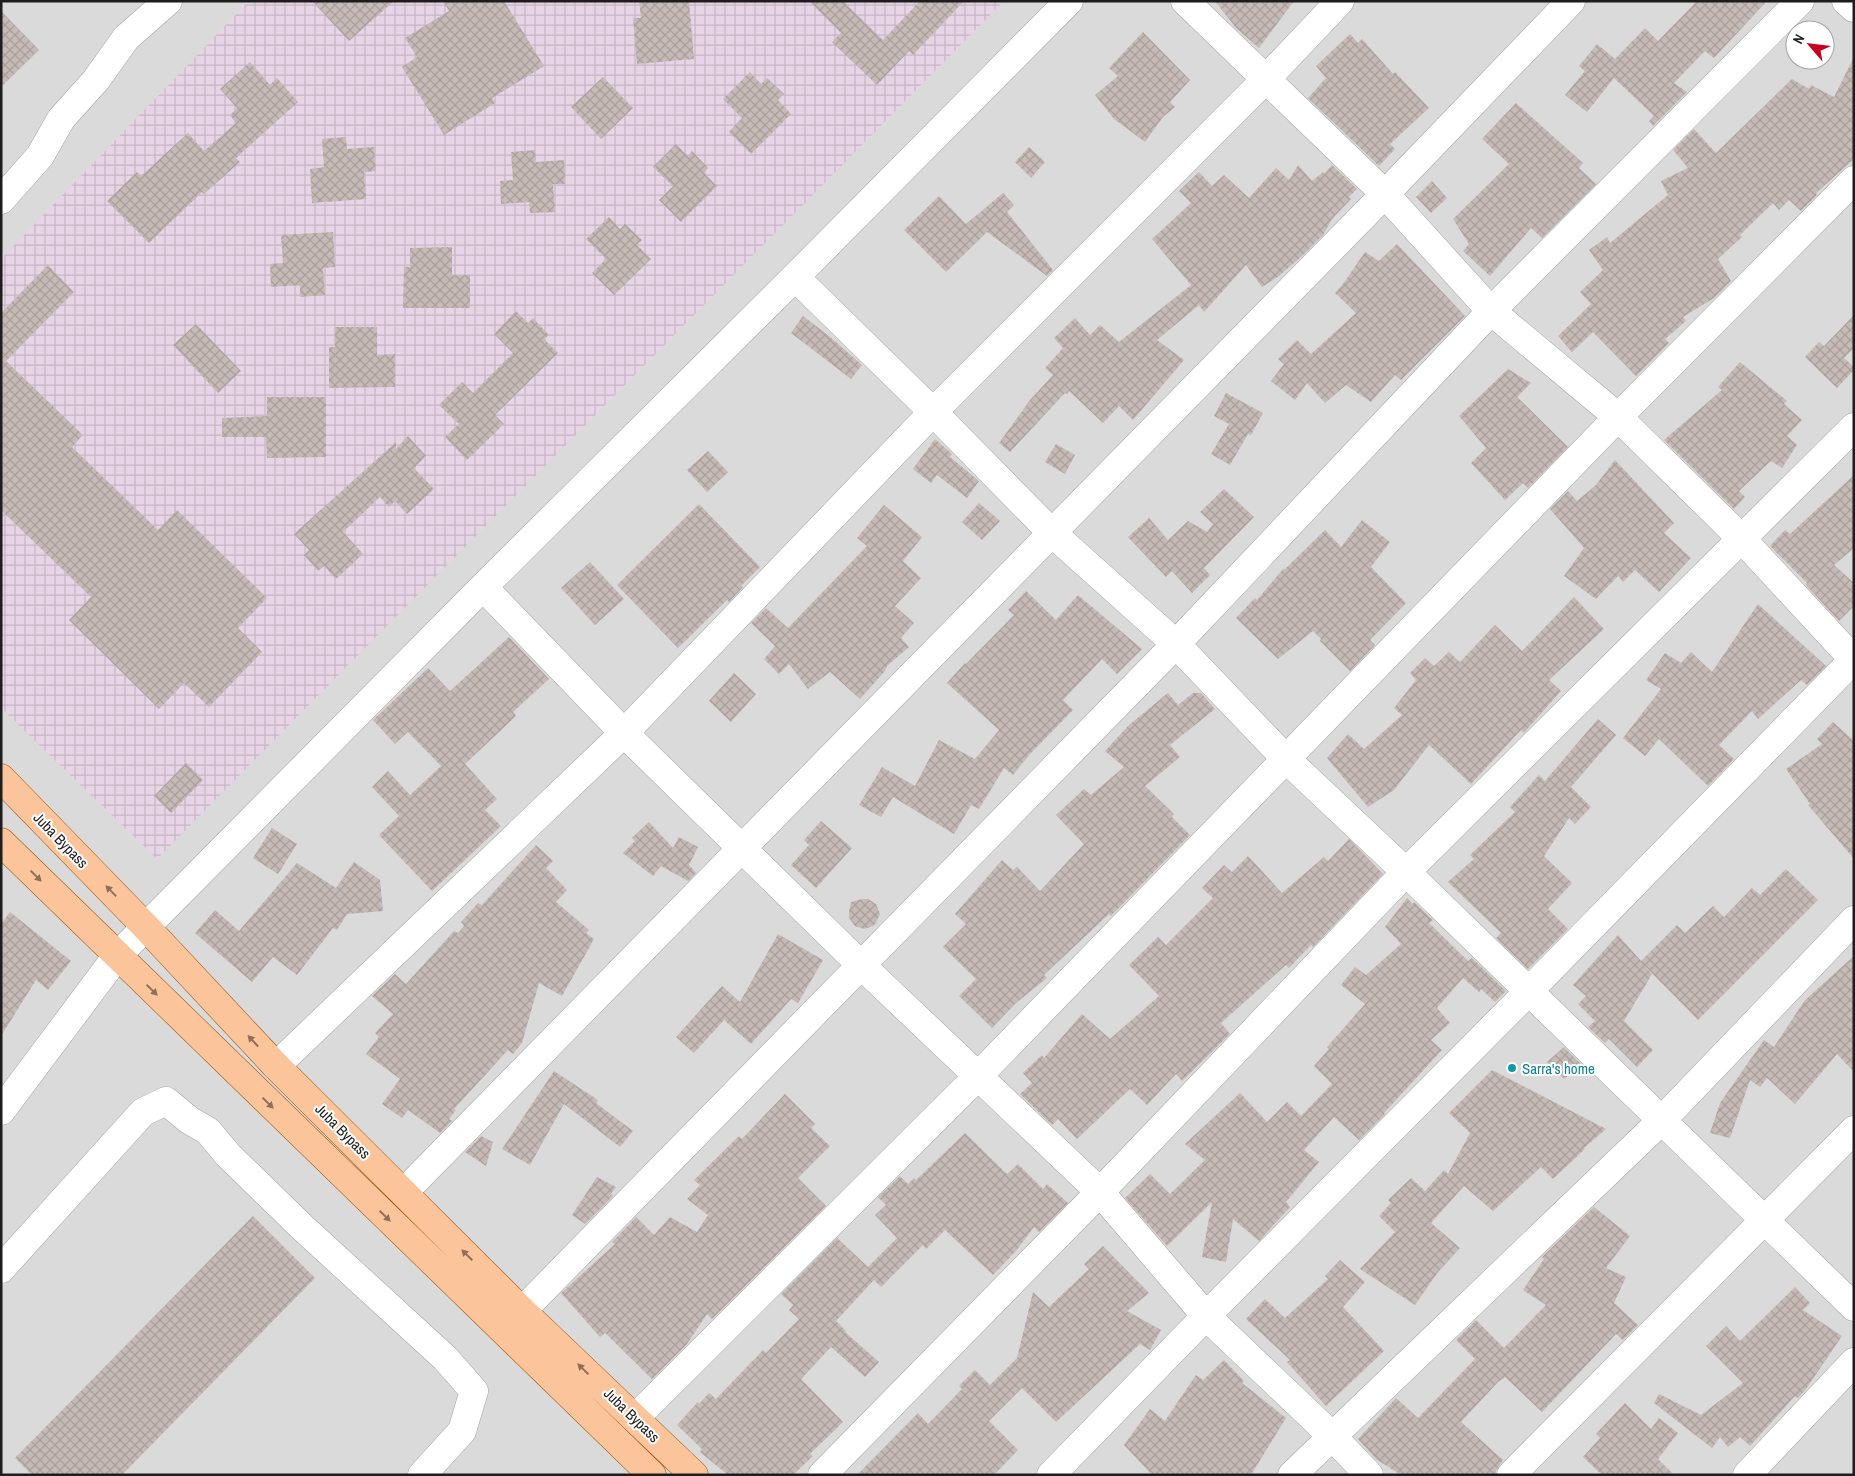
<svg xmlns="http://www.w3.org/2000/svg" width="1855" height="1476" font-family="'Archivo Narrow',sans-serif">
<style>
.residential{fill:#dbdada;fill-rule:evenodd}
.industrial{fill:url(#industrial-grid)}
.building{fill:url(#building-cross-hatch)}
.lines{fill:none;stroke-linecap:round;stroke-linejoin:round}
.minor-casing{stroke:#a4a4a4;stroke-width:29}
.major-casing{stroke:#954f00;stroke-width:29}
.minor{stroke:#fff;stroke-width:28}
.major{stroke:#fbc49a;stroke-width:28}
.oneway{fill:#8c705c}
.culture-dot{fill:#0f9aa8;stroke:#fff;stroke-width:2}
.labels{text-anchor:middle;dominant-baseline:central;stroke-width:4;stroke-linejoin:round;paint-order:stroke}
.street-label{font-size:15px;fill:#1d1d1d;stroke:#fff}
.culture-label{font-size:15px;fill:#0d838f;stroke:#fff;text-anchor:start}
</style>
<defs>
<pattern id="industrial-grid" width="8" height="8" patternUnits="userSpaceOnUse" patternTransform="scale(1.25)"><rect width="8" height="8" fill="#e7d4e6"/><path d="M0 4h8M4 0v8" fill="none" stroke="#c6b6c5"/></pattern>
<pattern id="building-cross-hatch" width="8" height="8" patternUnits="userSpaceOnUse" patternTransform="scale(1.25)"><rect width="8" height="8" fill="#c6bab6"/><path d="M0 0l8 8M0 8l8-8" fill="none" stroke="#aa9f9c"/></pattern>
</defs>
<rect width="100%" height="100%" fill="#eee9e2"/>
<!-- residential -->
<path class="residential" d="M1,1H1854V1475H1ZM1795,30H1825V60H1795Z"/>
<!-- industrial -->
<path class="industrial" d="M249,1H1004L157,859L1,708V259Z"/>
<!-- building -->
<path class="building" d="M312,1H394L349,41Z
M443,1H504L544,66L492,98L495,103L444,135L402,67L417,57L405,38L449,11Z
M639,1H689L694,59L637,64L633,18H641Z
M809,1H843L883,40L920,1H964L913,55L909,51L877,85L832,42L841,33Z
M1215,1H1294L1259,48L1236,28Z
M1697,1H1767L1714,58L1705,51L1674,83L1687,92L1653,126L1649,121L1654,116L1614,78L1587,112L1565,95L1585,71L1579,66L1597,44L1615,59L1645,28L1658,41Z
M1,11L39,50L1,87Z
M1143,32L1190,80L1170,102L1175,107L1163,117L1145,142L1114,119L1095,95L1118,76L1109,68Z
M1350,34L1358,43L1362,39L1393,74L1395,72L1429,108L1390,144L1395,149L1379,166L1308,98L1326,78L1316,66Z
M1854,57V159L1816,193L1817,195L1801,211L1789,200L1779,210L1773,203L1740,235L1742,237L1718,259L1731,281L1714,298L1683,317L1686,321L1665,339L1669,343L1636,376L1593,332L1572,352L1558,336L1591,304L1580,292L1603,270L1589,250L1607,237L1610,243L1668,195L1661,181L1688,168L1673,150L1694,129L1716,153L1792,79L1809,89L1811,85L1834,97Z
M250,62L270,85L277,78L298,102L236,158L240,162L204,194L202,192L149,243L107,201L137,172L141,176L188,133L204,151L236,123L230,115L237,108L220,89Z
M750,72L761,84L767,78L784,94L778,100L791,114L751,154L729,132L742,118L723,99Z
M603,77L633,108L601,139L571,107Z
M1516,103L1583,163L1579,168L1596,184L1542,238L1531,228L1490,276L1463,251L1469,244L1453,219L1509,164L1482,139Z
M346,137L347,149L374,147L376,171L364,172L366,199L312,203L310,169L324,167L322,139Z
M676,144L688,156L692,151L708,168L704,173L717,186L681,222L659,200L673,186L653,167Z
M1029,147L1045,162L1031,178L1015,162Z
M535,150L536,162L564,160L565,184H553L555,212L530,213L529,202L501,204L500,181L513,180L511,152Z
M1298,165L1312,181L1323,172L1324,174L1332,165L1357,189L1349,197L1351,199L1332,219L1323,235L1302,256L1279,276L1262,287L1246,265L1204,312L1199,305L1157,340L1184,360L1133,420L1119,406L1103,423L1069,391L1067,394L1065,393L1010,452L999,443L1030,400L1053,375L1045,368L1063,348L1054,338L1075,318L1090,335L1100,325L1119,342L1191,285L1152,239L1191,203L1179,191L1199,172L1212,186L1224,175L1249,198L1276,168L1289,180Z
M1432,181L1447,198L1431,213L1416,197Z
M1003,193L1014,205L1007,212L1053,270L1047,276L987,232L946,272L904,230L939,196L966,224Z
M609,217L620,229L625,224L642,240L637,245L651,259L614,295L592,273L606,259L586,239Z
M333,232L335,267L323,268L325,295L300,297V285L271,287L270,264L283,263L281,235Z
M1397,244L1465,316L1401,380L1395,375L1371,402L1346,385L1325,403L1307,383L1295,400L1271,381L1284,364L1278,359L1297,340L1311,354L1356,313L1335,293L1343,284L1365,252L1379,261Z
M452,247V275H470V308H403L404,267H410V248Z
M48,265L74,292L6,361L83,435L72,447L158,530L177,510L267,598L238,628L262,652L209,707L184,683L159,709L69,620L91,597L1,510V313Z
M516,311L528,323L533,318L549,335L544,339L558,353L495,415L504,424L467,460L445,437L459,424L439,405L462,382L473,393L513,353L494,334Z
M1854,315V348L1844,358L1854,367V370L1837,388L1805,357L1819,342L1824,346Z
M803,316L829,336L862,365L851,379L791,333Z
M196,324L241,371L218,393L173,345Z
M335,327H377V355L395,354V387L329,388V347H335Z
M1740,362L1787,401L1784,404L1802,420L1787,436L1797,445L1782,468L1771,461L1739,491L1745,497L1734,509L1664,440L1722,390L1718,387Z
M1508,369L1531,383L1517,397L1568,447L1528,488L1523,483L1505,500L1471,463L1486,448L1459,416Z
M1226,393L1263,413L1251,435L1248,434L1230,465L1211,454L1229,424L1214,416Z
M267,397H326V457L267,458L266,437H222V418L267,416Z
M408,436L426,456L414,468L434,489L407,514L395,501L389,507L380,497L343,532L363,554L336,579L324,566L318,571L304,555L309,550L294,534L396,442V449Z
M935,439L952,454L950,457L979,481L967,498L937,475L931,483L913,469Z
M1056,444L1075,455L1065,474L1045,462Z
M708,451L728,472L707,492L687,470Z
M1615,460L1674,523L1664,533L1691,558L1659,592L1635,570L1623,582L1618,576L1596,599L1564,576L1584,548L1550,509L1568,491L1577,501L1596,485Z
M1854,475V548L1834,565L1854,583V606L1839,621L1806,585L1807,583L1770,546L1785,530L1790,534Z
M1224,489L1254,517L1204,568L1210,575L1192,593L1172,571L1166,577L1128,537L1149,518L1168,540L1188,521L1207,532L1213,524L1200,512Z
M979,503L1000,521L982,540L962,522Z
M699,504L760,567L741,586L743,587L729,602L727,600L678,648L617,585Z
M884,505L922,537L903,561L921,578L895,606L914,623L901,638L909,647L887,666L885,671L860,699L830,672L808,689L789,664L779,674L764,659L775,646L751,623L766,608L788,628L867,546L857,538Z
M1362,520L1390,542L1371,567L1406,603L1370,640L1375,645L1350,671L1320,641L1321,639L1313,631L1278,659L1236,618L1255,598L1257,600L1283,569H1285L1325,530L1341,547Z
M590,562L624,599L595,625L561,588Z
M1026,591L1056,620L1078,595L1142,649L1117,674L1102,659L1063,700L1073,710L1030,754L1013,775L1004,768L979,809L971,805L954,834L893,797L881,817L859,805L882,767L915,786L939,740L975,759L999,730L947,683L965,663L966,664L1014,615L1008,610Z
M1574,597L1604,629L1549,680L1561,691L1530,726L1524,733L1521,730L1471,784L1429,745L1394,790L1368,807L1327,758L1348,734L1364,749L1402,715L1394,708L1416,680L1410,673L1425,658L1434,666L1449,652L1460,662L1495,625L1522,651Z
M1758,604L1826,666L1807,685L1801,680L1758,719L1752,711L1719,745L1734,759L1708,786L1659,739L1645,756L1623,738L1661,689L1646,680L1665,653L1681,663L1691,652L1712,672Z
M509,637L549,679L513,712L516,716L465,764L497,799L485,810L501,826L432,891L379,835L399,816L372,787L388,771L410,795L441,766L408,732L395,744L373,720L428,668L450,691Z
M734,673L756,694L731,722L709,701Z
M1168,693L1178,705L1193,693H1201L1215,709L1170,745L1180,757L1145,786L1174,814L1172,817L1190,835L1111,916L1109,914L1044,975L1047,978L1016,1003L992,1028L959,996L976,979L943,947L966,924L955,914L1002,860L1013,870L1017,867L1040,891L1084,844L1056,815L1084,789L1091,795L1124,767L1105,751L1129,725Z
M1598,719L1616,735L1571,787L1591,807L1575,824L1569,818L1544,856L1572,883L1548,909L1568,929L1528,969L1496,938L1501,933L1448,882L1474,859L1470,855L1515,812L1510,807L1539,775L1545,781Z
M1833,722L1854,741V859L1808,805L1810,804L1786,769L1822,744L1817,739Z
M186,763L203,780L171,813L154,796Z
M821,821L852,848L816,888L791,865L809,845L804,840Z
M649,822L673,848L679,837L698,847L689,865L696,873L688,881L661,866L653,876L623,853L635,841L632,838Z
M272,828L297,844L278,874L253,858Z
M1349,839L1383,874L1313,947L1311,945L1289,968L1286,965L1221,1023L1230,1034L1182,1081L1176,1074L1147,1105L1130,1089L1077,1139L1058,1119L1052,1125L1020,1094L1032,1083L1023,1073L1042,1055L1044,1058L1082,1014L1110,1039L1159,996L1129,965L1158,937L1166,945L1213,898L1202,888L1224,865L1232,872L1248,856L1282,893L1324,857L1328,861Z
M536,845L553,861L546,868L567,890L556,902L589,930L586,933L594,939L562,996L539,983L522,1043L513,1054L508,1050L454,1109L456,1110L449,1119L452,1121L440,1133L408,1110L402,1118L382,1104L400,1079L366,1054L379,1037L375,1033L393,1014L372,996L395,974L406,984L454,931L458,933L464,926L461,922L478,903L482,905Z
M354,862L380,880L383,911L347,914L337,930L333,928L297,975L273,957L252,982L195,933L215,910L239,931L297,863L336,888Z
M1786,869L1818,900L1698,1020L1643,964L1652,974L1624,1021L1653,1050L1637,1067L1609,1039L1605,1043L1588,1027L1595,1021L1578,1004L1586,996L1573,985L1618,935L1641,961L1677,925L1685,933L1713,906L1724,917L1752,888L1760,895Z
M1407,898L1413,904L1414,902L1433,920L1429,923L1468,961L1472,958L1506,991L1495,1002L1481,989L1479,992L1463,978L1437,1008L1450,1023L1431,1040L1442,1050L1384,1113L1385,1114L1359,1140L1334,1117L1304,1150L1319,1162L1286,1202L1290,1207L1259,1241L1233,1219L1226,1262L1202,1257L1212,1202L1167,1246L1125,1198L1150,1174L1170,1194L1205,1160L1185,1144L1240,1093L1267,1122L1287,1102L1301,1116L1332,1084L1314,1066L1329,1049L1327,1047L1365,1004L1341,985L1355,967L1366,975L1401,944L1385,927Z
M862,899H868L876,904L880,914L876,923L873,926L864,929L855,926L849,918V912L851,902Z
M10,912L71,961L48,990L36,980L1,1036V924Z
M778,934L823,960L798,1003L791,999L751,1044L724,1020L694,1053L676,1037L722,986L740,1002Z
M1854,956V1072L1837,1054L1795,1104L1767,1078L1760,1087L1750,1080L1730,1138L1710,1133L1720,1103L1764,1040L1774,1047L1805,1000Z
M1564,1047L1581,1064L1564,1079L1547,1062Z
M1492,1070L1606,1129L1584,1148L1585,1149L1553,1179L1541,1167L1493,1211L1464,1186L1431,1223L1460,1248L1438,1272L1415,1305L1360,1269L1395,1232L1379,1216L1391,1203L1388,1200L1411,1178L1425,1191L1444,1170L1448,1174L1470,1133L1449,1113Z
M554,1071L598,1100L596,1103L633,1131L620,1147L564,1104L530,1165L502,1149Z
M785,1094L815,1124L811,1128L830,1146L798,1178L826,1206L712,1319L707,1314L687,1344L652,1379L605,1333L600,1337L561,1293L615,1244L612,1242L636,1217L654,1235L670,1217L697,1232L708,1215L687,1199L700,1185L694,1180L739,1136L742,1139Z
M965,1133L1007,1174L1018,1164L1043,1189L1047,1184L1068,1203L1039,1232L1034,1227L1016,1251L993,1275L945,1230L926,1249L923,1245L881,1287L874,1280L836,1321L846,1331L845,1332L879,1362L865,1377L831,1347L801,1379L843,1422L810,1454L813,1456L793,1475H728L700,1452L702,1449L677,1425L698,1402L699,1404L709,1393L716,1399L763,1350L766,1353L799,1319L789,1310L793,1305L781,1294L837,1238L868,1267L897,1238L875,1215L886,1205L878,1197L900,1176L908,1184L914,1178L916,1180Z
M481,1136L493,1142L486,1166L465,1152Z
M597,1177L616,1187L611,1194L613,1196L585,1224L572,1215Z
M1594,1207L1630,1236L1606,1268L1626,1277L1614,1303L1638,1325L1623,1340L1616,1334L1542,1412L1505,1377L1498,1382L1461,1422L1503,1460L1496,1471V1475H1401L1376,1459L1358,1439L1396,1398L1418,1418L1475,1359L1456,1340L1476,1320L1504,1348L1546,1305L1523,1290L1544,1259L1542,1257Z
M253,1216L315,1278L122,1475H32L15,1458Z
M1103,1246L1149,1293L1127,1311L1161,1330L1150,1350L1140,1344L1056,1422L1022,1388L989,1421L1018,1450L994,1475H857L918,1413L928,1424L962,1389L959,1386L975,1370L990,1385L1017,1358L1033,1292L1049,1307L1089,1269L1084,1264Z
M1340,1260L1365,1282L1343,1307L1384,1351L1326,1406L1287,1362L1290,1360L1246,1319L1265,1299L1285,1318L1328,1279L1325,1276Z
M1795,1287L1810,1303L1803,1310L1842,1336L1806,1389L1798,1398L1795,1396L1750,1446L1740,1437L1728,1447L1720,1437L1712,1448L1654,1403L1659,1394L1701,1415L1743,1383L1706,1346L1726,1326L1740,1341Z
M1224,1360L1244,1381L1242,1383L1286,1418L1251,1475H1152L1124,1445L1150,1409L1165,1421L1196,1375L1203,1380Z
M1625,1403L1651,1429L1659,1418L1678,1433L1658,1459L1674,1475H1602L1583,1457L1600,1438L1596,1434Z"/>
<g class="lines">
<defs>
<path id="minor" d="M1185,1L1385,194L1491,311L1618,417L1742,539L1854,660
M1846,1L1854,8
M1,200L40,156L61,119L96,80L126,38L168,1
M795,277L933,412L1051,532L1176,644L1285,758L1406,872L1854,1307
M483,587L624,733L861,965L1100,1192L1206,1316L1331,1435L1369,1475
M276,1066L624,733L933,412L1266,79L1340,1
M1,1111L117,956L483,587L795,277L1069,1
M404,1192L1385,194L1571,1
M1,1269L143,1112L166,1101L189,1120L208,1131L228,1155L302,1227L445,1358L474,1391L462,1431L422,1475
M522,1311L1176,644L1491,311L1800,1
M635,1418L978,1076L1618,417L1854,180
M822,1475L1100,1192L1406,872L1854,427
M1051,1475L1206,1316L1529,991L1854,659
M1292,1475L1662,1120L1854,920
M1511,1475L1854,1130
M1747,1475L1854,1362"/>
<path id="major" d="M1,778L145,926L276,1066L522,1311L694,1475
M1,842L652,1475"/>
</defs>
<!-- minor casing -->
<use href="#minor" class="minor-casing"/>
<!-- major casing -->
<use href="#major" class="major-casing"/>
<!-- minor -->
<use href="#minor" class="minor"/>
<!-- major -->
<use href="#major" class="major"/>
</g>
<!-- one-way arrows -->
<defs><path id="oneway-solid" d="M-6-.8H1V-3.2L6.5 0L1 3.2V.8H-6Z" transform="scale(1.25)"/></defs>
<g class="oneway">
<use href="#oneway-solid" transform="translate(36 876) rotate(45)"/>
<use href="#oneway-solid" transform="translate(111 891) rotate(-134)"/>
<use href="#oneway-solid" transform="translate(152 990) rotate(44)"/>
<use href="#oneway-solid" transform="translate(253 1041) rotate(-133)"/>
<use href="#oneway-solid" transform="translate(268 1103) rotate(44)"/>
<use href="#oneway-solid" transform="translate(385 1216) rotate(44)"/>
<use href="#oneway-solid" transform="translate(467 1255) rotate(-135)"/>
<use href="#oneway-solid" transform="translate(583 1369) rotate(-136)"/>
</g>
<!-- markers -->
<circle class="culture-dot" cx="1512" cy="1068" r="5"/>
<g class="labels">
<!-- street labels -->
<g class="street-label">
<text transform="translate(61 840) rotate(46)">Juba Bypass</text>
<text transform="translate(343 1131) rotate(45)">Juba Bypass</text>
<text transform="translate(632 1415) rotate(44)">Juba Bypass</text>
</g>
<!-- culture labels -->
<g class="culture-label">
<text x="1522" y="1068">Sarra's home</text>
</g>
</g>
<!-- border -->
<rect width="1855" height="1476" fill="none" stroke="#1d1d1d" stroke-width="5"/>
<!-- north arrow -->
<g transform="translate(1810 45) rotate(298)"><circle r="24" fill="#ffffff" stroke="#a5a5a5"/>
<path d="M0-4L9 19L0 12L-9 19Z" fill="#c9001d"/>
<text y="-8" font-size="14" font-weight="bold" text-anchor="middle" fill="#1d1d1d">N</text>
</g>
</svg>
